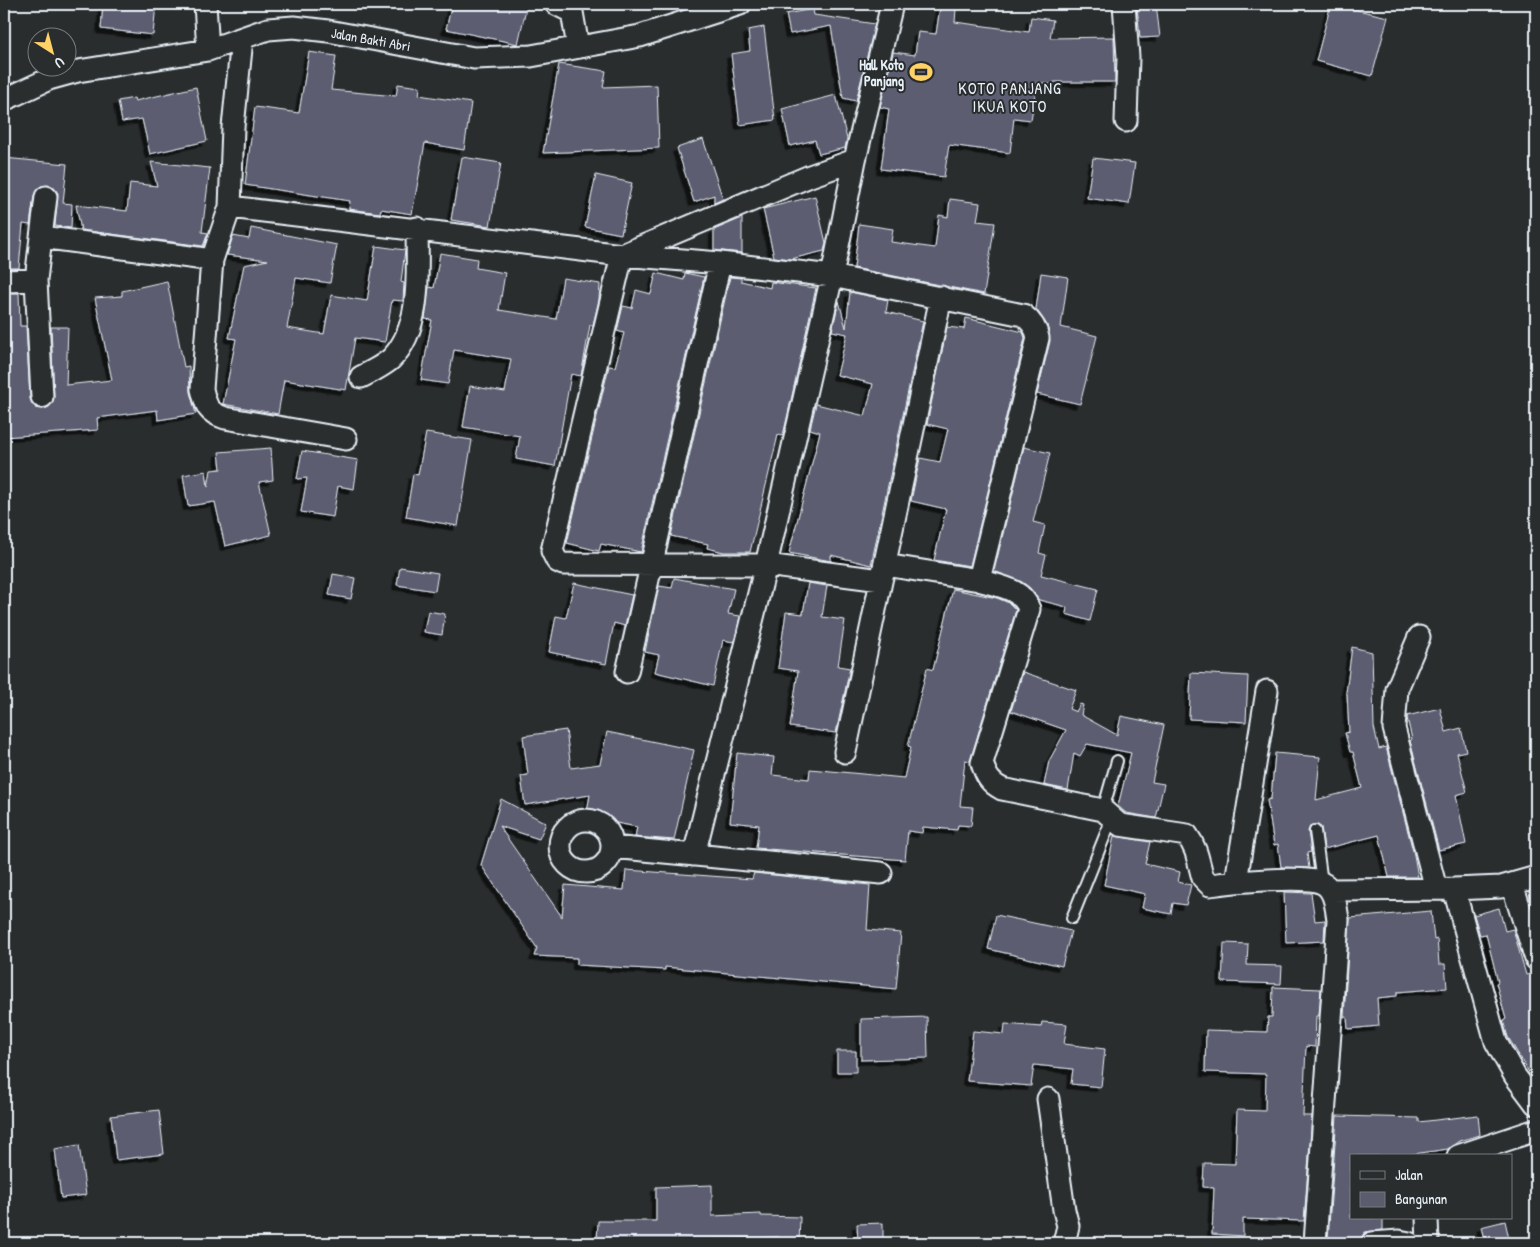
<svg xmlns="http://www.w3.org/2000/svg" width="1540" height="1247" font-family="'Patrick Hand',sans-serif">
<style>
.building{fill:#5b5d6f;stroke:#e8f1f8;filter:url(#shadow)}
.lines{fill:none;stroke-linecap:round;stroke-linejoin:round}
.service-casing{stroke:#e8f1f8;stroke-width:14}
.minor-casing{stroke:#e8f1f8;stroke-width:25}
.service{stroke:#2a2d2e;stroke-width:10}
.minor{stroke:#2a2d2e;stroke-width:21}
.labels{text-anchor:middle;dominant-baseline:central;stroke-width:4;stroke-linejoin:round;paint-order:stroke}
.street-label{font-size:14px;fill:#e8f1f8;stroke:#2a2d2e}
.poi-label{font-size:14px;font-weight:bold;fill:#e8f1f8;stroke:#2a2d2e;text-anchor:end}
.quarter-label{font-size:16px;letter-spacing:1px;fill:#e8f1f8;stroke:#2a2d2e}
</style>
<defs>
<filter id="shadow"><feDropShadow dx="-4.5" dy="4.5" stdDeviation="0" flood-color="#0009"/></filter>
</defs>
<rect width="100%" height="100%" fill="#2a2d2e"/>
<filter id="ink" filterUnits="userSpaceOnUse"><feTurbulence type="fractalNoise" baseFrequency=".02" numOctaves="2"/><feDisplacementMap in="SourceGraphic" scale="10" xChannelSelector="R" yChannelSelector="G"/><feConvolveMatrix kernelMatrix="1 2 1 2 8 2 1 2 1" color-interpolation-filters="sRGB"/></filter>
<g filter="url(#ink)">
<!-- building -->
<path class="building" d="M103,4H156L153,35L101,29Z
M452,4H527L518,44L446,29Z
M1156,4L1160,37L1140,38L1137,6Z
M1331,4L1388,17L1372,76L1316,61Z
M940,7L956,9L955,22L1029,32L1031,17L1053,20L1050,38L1114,37L1115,82H1054V85L1037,82L1031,120L1014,118L1010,153L949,145L944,177L881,169L889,109L880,107L893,52L915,55L918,32L936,34Z
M813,9L814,15L875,24L856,101L843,98L831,26L790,34L786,14Z
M764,27L775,120L740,125L731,54L750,51L748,30Z
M309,52L336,56L331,90L396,96L398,84L420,87L419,95L471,103L464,150L425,143L412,214L381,209L380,213L349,209L350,201L245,185L255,107L299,113Z
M559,64L606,71L603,87L657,85L659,148L543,153Z
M196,87L207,141L150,154L142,119L122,122L118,101L134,98L135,101Z
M836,95L847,139L845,148L819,154L815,140L790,146L782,109Z
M703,139L723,199L714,203V195L694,202L677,148Z
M462,157L501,163L490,226L451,220Z
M4,158L67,164L63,203L72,204L71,228L55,226L58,193L53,187L41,186L34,195L30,225L23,224L19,268H4Z
M1093,158L1135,163L1129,204L1087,198Z
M151,162L210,168L202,232L208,233L203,246L81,230L76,205L127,211L130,183L157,186Z
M596,175L632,183L621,234L585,227Z
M815,196L826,243L824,251L791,259L774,257L763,209Z
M950,199L980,203L977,221L995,223L984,294L854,268L859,224L893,229L891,242L935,248L939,215L948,217Z
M742,218V253L714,250V230Z
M251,228L337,245L330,283L296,278L287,328L324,334L331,295L367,301L376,246L405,250L401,282L404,283L403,301L392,300L385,342L355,338L346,390L284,380L278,414L223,404L236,339L229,338L244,265L268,260L227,255L233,236L249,239Z
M440,253L477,259L476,268L505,273L499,310L556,319L563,278L600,284L599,300L593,325H590L581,376L571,374L555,466L516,459L520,436L463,427L470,386L505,392L511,359L454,350L448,384L421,380L432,320L425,319L429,287L434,288Z
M656,273L684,280L685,273L704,277L641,552L601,544L599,551L567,543L609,366L615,367L624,333L617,331L623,306L632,308L636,290L651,294Z
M1041,273L1068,277L1061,327L1097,336L1080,404L1037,394L1050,341L1047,325L1036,309Z
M730,277L741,278V281L770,288L771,282L816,288L783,436L778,435L750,552H724L707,548L708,544L671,536Z
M167,281L184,367L189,366L190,392L196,414L158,420L157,410L97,418L98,430L4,437V293H19L20,326H26L30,398L36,408L43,409L49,407L54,397L51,327H68L66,385L112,380L95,298L122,296V291Z
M850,292L888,300L886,312L923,321L871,565L831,555V561L789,553L820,432L810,429L816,404L865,416L873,384L837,375L847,334L832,331L839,301L846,328Z
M966,318L1023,332L1025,338L970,566L934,560L946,509L911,501L920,458L940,462L948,429L927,424L947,327L964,329Z
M426,433L472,440L458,526L406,517L413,474L418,475Z
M1024,447L1050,453L1033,522L1045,525L1039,553L1046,555L1041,575L1098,589L1090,621L1066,614L1067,607L1039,600L1030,588L1022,582L994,571Z
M271,448L273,480L259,482L271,535L225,546L215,502L188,506L183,475L206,471L208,487L211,470L221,469L219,452Z
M302,451L358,460L354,489L338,486L333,517L301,512L307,478L297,479Z
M400,567L438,573L435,591L397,585Z
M333,574L355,578L351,599L329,595Z
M674,578L734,589L728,614L740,616L734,642L723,640L713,686L655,672L659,655L645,652L659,586L672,588Z
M574,583L632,595L625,626L614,623L606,664L549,652L556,616L566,618Z
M808,583L827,586L822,617L845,620L838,666L850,668L836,733L790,727L798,671L778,668L786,612L803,614Z
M953,589L997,598L1009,603L1016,610L970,761L965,760L960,806L973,807L971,826L958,825L957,830L923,827L922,833L908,831L905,860L756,848L759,825L730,822L737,753L774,757L772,775L809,779L810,769L904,778L911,747L908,746L927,668L933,670Z
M428,611L445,614L442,635L424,632Z
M1352,647L1372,652L1374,727L1379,749L1386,747L1414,855L1418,877H1389L1379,835L1324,849L1321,827L1317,825H1311L1308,831L1311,852L1307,853L1309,868L1281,867L1278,844L1274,845L1267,800L1271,799L1275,753L1320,757L1316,800L1362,788L1353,752H1350L1345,733L1349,732L1347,693H1346Z
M1023,672L1076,690L1069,709L1076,712L1080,704L1083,705L1081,715L1117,735L1121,716L1164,725L1152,782L1164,784L1156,818L1126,813L1118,806L1131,753L1087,744L1080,756L1074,753L1068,790L1044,785L1049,761L1066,730L1011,711Z
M1191,673L1248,676L1246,722L1189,719Z
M1440,708L1446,732L1461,728L1466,751L1457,753L1467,792L1456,795L1466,844L1439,850L1410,741L1412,739L1407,718V716Z
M566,730L571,768L600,764L607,732L694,750L674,840L635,837L637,827L586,817L590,795L525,805L521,776L528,775L523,736Z
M501,799L546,823L539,839L499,826L562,917L565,885L624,890L626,870L752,879L754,873L870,885L867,930L901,933L896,989L665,967V970L577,965V958L534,956L537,948L481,865Z
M1114,836L1150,842L1145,864L1180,872L1178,882L1191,885L1186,905L1173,903L1171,914L1142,908L1145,894L1104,885Z
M1284,892L1311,893L1315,921L1325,920L1324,941L1286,943Z
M1499,908L1505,931L1513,929L1526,975L1531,974L1536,993V1084L1508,1037L1503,1021L1506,1019L1496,983L1498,982L1486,934L1480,935L1474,915Z
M1431,911L1434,940L1437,939L1439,964H1445L1447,988L1397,992V996L1377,998L1379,1026L1348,1029L1347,1017H1344L1350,918Z
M996,915L1071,931L1062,966L988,949Z
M1224,943L1248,944L1247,965L1282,966L1281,984L1222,982Z
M1273,987L1321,989L1319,1016H1316L1315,1047L1306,1046L1303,1116H1312L1304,1221L1243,1219V1236L1212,1234L1214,1188L1203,1187L1204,1163L1235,1164L1237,1110L1265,1111L1266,1074L1205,1072L1206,1030L1267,1032L1268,1017H1272Z
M927,1017L928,1058L861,1060V1019Z
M1042,1022L1067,1024L1064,1044L1105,1049L1101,1087L1071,1084L1073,1069L1034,1065L1031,1086L967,1081L973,1031L1004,1034L1005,1024L1041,1027Z
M837,1051H856V1072H837Z
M159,1110L164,1154L116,1160L111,1116Z
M1478,1115L1480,1135L1459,1141L1448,1149L1400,1156H1351V1218H1383V1230L1365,1232L1360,1240L1328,1239L1337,1116L1419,1118V1122Z
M79,1145L86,1195L61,1198L55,1149Z
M712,1185V1216L761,1214V1216L800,1217L799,1243H779V1237L597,1243L598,1221H656V1187Z
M1505,1221L1510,1243H1485L1481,1227Z
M883,1223V1243H858L857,1224Z"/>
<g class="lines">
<defs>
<path id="service" d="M1103,810L1117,761
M1315,831L1322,883
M1072,918L1112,818"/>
<path id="minor" d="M205,4L208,50
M556,4L572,12L578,47
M1124,4L1128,57L1126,121
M242,39L233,127L230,207L212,260L202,389C206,406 207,412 225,418L346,439
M4,100L49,79L78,71L208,50L268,29L294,27L328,31L474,58L531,56L640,36L740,4
M855,160L810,176L622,255L552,551L557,561L563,564L766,565L881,580
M46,197L41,237L212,260
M230,207L622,255L720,263L832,276L1023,315C1031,321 1036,327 1038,338L979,580C998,586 1022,588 1029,609L982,763C986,776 990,783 1002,789L1103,810L1120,825L1187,835C1198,850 1198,862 1203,878L1210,885C1231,882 1306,875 1322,883C1335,889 1336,907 1338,920L1315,1243
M41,237L36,280L42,397
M4,281L36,280
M361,377C371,372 383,366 391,359C423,327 417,270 417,228
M885,565L979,580
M1419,637L1397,689L1394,728L1436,889
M627,672L720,263
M845,752L941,297
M560 846a26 26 0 1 1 52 0a26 26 0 1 1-52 0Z
M612,847L881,873
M694,855L766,565L832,276L855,160L892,4
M1236,881L1267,691
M1512,884L1536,959
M1454,889L1501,887L1536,877
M1330,890L1454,889L1496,1042L1515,1076L1536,1104
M1048,1099L1064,1210L1068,1226L1064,1243
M1458,1156L1536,1130
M1427,1218L1428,1243
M1372,1243L1399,1241L1409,1243"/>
</defs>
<!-- service casing -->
<use href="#service" class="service-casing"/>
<!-- minor casing -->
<use href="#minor" class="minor-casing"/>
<!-- service -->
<use href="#service" class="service"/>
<!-- minor -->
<use href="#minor" class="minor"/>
</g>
</g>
<!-- icons -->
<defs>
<symbol id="stadium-bare" viewBox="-9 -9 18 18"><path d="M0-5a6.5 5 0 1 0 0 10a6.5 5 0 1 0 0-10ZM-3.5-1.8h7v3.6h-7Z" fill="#ffd166" stroke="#2a2d2e" stroke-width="2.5" paint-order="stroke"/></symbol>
</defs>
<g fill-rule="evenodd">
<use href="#stadium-bare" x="905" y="56" width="32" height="32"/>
</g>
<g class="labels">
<!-- street labels -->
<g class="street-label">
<text transform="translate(371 39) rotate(10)">Jalan Bakti Abri</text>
</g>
<!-- poi labels -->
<g class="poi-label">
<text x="904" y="64">Hall Koto<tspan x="904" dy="16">Panjang</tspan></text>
</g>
<!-- quarter labels -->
<g class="quarter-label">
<text x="1010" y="88">KOTO PANJANG<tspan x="1010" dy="18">IKUA KOTO</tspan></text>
</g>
</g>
<!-- margin -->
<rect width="1540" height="1247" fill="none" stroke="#2a2d2e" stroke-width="20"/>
<rect x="10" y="10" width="1520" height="1227" fill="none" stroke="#e8f1f8" stroke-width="2" filter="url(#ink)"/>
<!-- legend -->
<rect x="1350" y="1154" width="162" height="65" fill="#2a2d2e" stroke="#767b7f"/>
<rect x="1360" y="1171" width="25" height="8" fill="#2a2d2e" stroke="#767b7f"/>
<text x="1395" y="1180" font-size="15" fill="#e8f1f8">Jalan</text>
<rect x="1360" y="1192" width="25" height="15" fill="#5b5d6f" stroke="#767b7f"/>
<text x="1395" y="1204" font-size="15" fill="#e8f1f8">Bangunan</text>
<!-- north arrow -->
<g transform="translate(52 52) rotate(144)"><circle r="24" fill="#2a2d2e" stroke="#767b7f"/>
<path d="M0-4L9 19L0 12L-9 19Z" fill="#ffd166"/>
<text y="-8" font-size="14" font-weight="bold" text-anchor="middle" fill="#e8f1f8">U</text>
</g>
</svg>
